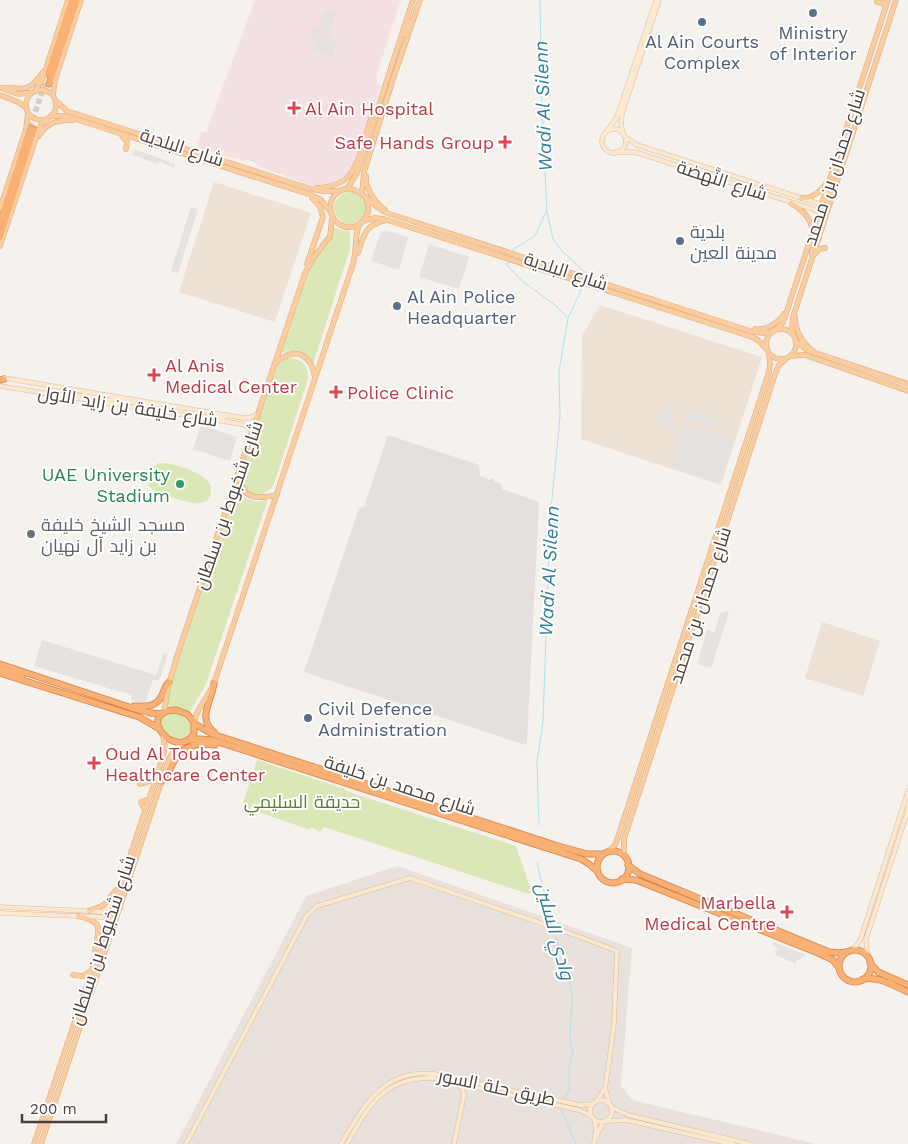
<svg xmlns="http://www.w3.org/2000/svg" width="908" height="1144" font-family="'Work Sans',Cairo,sans-serif">
<style>
.residential{fill:#e9e1db}
.industrial{fill:#e6e0dd}
.education{fill:#eee2d7}
.medical{fill:#f5e1e3}
.green{fill:#dce7b8}
.parking{fill:#e5e2e0}
.lines{fill:none;stroke-linecap:round;stroke-linejoin:round}
.stream{stroke:#ade2ee;stroke-width:1}
.highway-tunnel{stroke:#d3cec8;stroke-width:5.5;stroke-dasharray:5.5 3;stroke-linecap:butt}
.secondary-casing{stroke:#d6bca0;stroke-width:5}
.primary-casing{stroke:#e0a670;stroke-width:5.5}
.highway-casing{stroke:#d88144;stroke-width:7}
.secondary{stroke:#fce8cf;stroke-width:4}
.primary{stroke:#facda1;stroke-width:4.5}
.highway{stroke:#f8b075;stroke-width:5.5}
.service-dot{fill:#5c6f8a;stroke:#fff;stroke-width:2}
.health-dot{fill:#e0444e;stroke:#fff;stroke-width:2}
.leisure-dot{fill:#2e9e5b;stroke:#fff;stroke-width:2}
.worship-dot{fill:#6b7280;stroke:#fff;stroke-width:2}
.labels{text-anchor:middle;dominant-baseline:central;stroke-width:4;stroke-linejoin:round;paint-order:stroke}
.service-label{font-size:18px;fill:#4e5e75;stroke:#fff;text-anchor:start}
.health-label{font-size:18px;fill:#be3a42;stroke:#fff;text-anchor:start}
.street-label{font-size:18px;fill:#4a403a;stroke:#fff}
.leisure-label{font-size:18px;fill:#27864d;stroke:#fff;text-anchor:end}
.worship-label{font-size:18px;fill:#5b616d;stroke:#fff;text-anchor:start}
.park-label{font-size:18px;fill:#5c7b2e;stroke:#fff}
.water-label{font-size:19px;font-style:italic;fill:#2f7e93;stroke:#fff}
</style>
<rect width="100%" height="100%" fill="#f5f1ec"/>
<!-- residential -->
<path class="residential" d="M398,866L632,948L621,1085L632,1100L816,1144H176L306,896Z"/>
<!-- industrial -->
<path class="industrial" d="M388,435L479,465L480,476L490,480L491,478L494,479V481L502,484V489L539,502L527,742L525,745L304,672L359,508L364,507Z"/>
<!-- education -->
<path class="education" d="M214,182L311,213L275,322L179,292Z
M600,305L762,357L721,485L581,439L582,336Z
M822,622L880,641L863,696L805,678Z"/>
<!-- medical -->
<path class="medical" d="M255,0H401L376,76L378,80L377,83L381,85L354,165L347,175L341,179L320,186L310,185L258,166L256,163L248,160L240,161L239,157L235,159L198,147L197,144L201,132H206Z"/>
<!-- green -->
<path class="green" d="M334 208a16 16 0 1 1 32 0a16 16 0 1 1-32 0Z
M332,227L341,230L350,231V249L313,364C302,355 295,348 280,353L308,267L322,247Z
M287,358C301,358 309,365 308,379L274,484C261,503 241,495 239,474L274,370L279,363Z
M159,463C172,462 206,473 211,486C213,510 192,503 177,499C170,496 161,495 155,491C142,483 147,469 159,463Z
M235,489C244,500 255,504 268,499L206,684L189,713L177,708L165,706L169,684Z
M169,712L182,714L192,721V733L186,739H175L164,734C159,721 158,720 169,712Z
M257,760L345,789L346,791L516,846L532,893L529,894L324,827L320,832L311,827L310,830L242,806Z"/>
<!-- parking -->
<path class="parking" d="M324,9L336,13L329,35L333,40L337,41L332,56L313,50L315,44L309,42L314,27L319,28Z
M134,149L162,159L175,164L174,168L159,161L158,164L132,155Z
M191,207L198,209L178,273L171,271Z
M385,230L408,237L399,270L371,261L381,231L384,232Z
M429,244L469,257L459,289L419,277Z
M662,408L677,412L671,430L656,425Z
M687,410L719,420L717,429L685,419Z
M201,425L237,437L230,461L193,449Z
M683,425L733,439L720,483L671,467Z
M727,611L729,612L711,668L697,664L707,630L714,632L721,612Z
M42,640L156,675L164,652L168,654L160,678L158,680H153L145,704L131,700L132,695L34,666Z
M774,942L806,955L796,961V964L776,955L775,952L779,949L773,946L772,944Z"/>
<g class="lines">
<!-- stream -->
<path class="stream" d="M540,0L542,107L547,212L553,239L562,251L586,273V275
M510,258L512,250L535,236L546,212
M509,261L507,265L521,280L556,306L567,317
M539,825L537,762L543,722L550,519L560,417L559,371L568,318L580,292L584,279
M537,863L554,933L570,979L572,998L570,1039L573,1053L569,1069V1091L564,1099
M563,1103L562,1112L576,1144"/>
<!-- highway-tunnel -->
<path class="highway-tunnel" d="M30,128L45,83"/>
<defs>
<path id="secondary" d="M602 141a12 12 0 1 1 24 0a12 12 0 1 1-24 0Z
M607,131L617,117L656,0
M623,134L621,125L622,114L659,0
M624,136L637,145L829,207
M616,152H635L822,212
M4,378L243,418H250L257,414
M0,386L241,424L248,427L252,432
M56,394L83,396L87,392
M106,403L110,399L151,405H157
M204,418L209,416L224,418L226,415
M0,907L89,911L113,913
M0,913L103,917L116,920
M556,928L617,951L614,1023L610,1055L605,1088L596,1102
M852,950L857,945L861,938L908,791
M867,955L866,939L908,810
M605,1088L609,1103
M590 1111a11 11 0 1 1 22 0a11 11 0 1 1-22 0Z
M611,1107L628,1115L750,1144
M594,1119L596,1130L594,1144
M607,1121L626,1120L732,1144
M596,1137L604,1121
M186,1144L307,915L317,906L410,878L549,926
M341,1144C363,1107 383,1068 434,1074L580,1105L594,1104
M347,1144C368,1107 383,1077 432,1078L579,1110L592,1116
M454,1144L464,1095L462,1088L457,1085"/>
<path id="primary" d="M877,2L883,3L885,7
M408,35L405,34L409,21
M0,88C24,87 27,95 43,72
M26 105a15 15 0 1 1 30 0a15 15 0 1 1-30 0Z
M6,90L18,94L30,93
M35,91L43,78L68,0
M0,95L18,102L25,107
M53,95L55,80L81,0
M56,101L67,111L311,189L323,191H339
M51,116H66L311,195L321,200L329,210
M121,134L127,142L126,149
M39,136C47,122 58,120 73,120
M366,176C365,189 375,202 385,210
M316,188C349,186 354,173 363,145C367,132 370,120 375,108
M347,189L357,173L413,0
M362,193L364,172L394,76L420,0
M366,198C371,209 368,218 359,225C330,237 319,195 345,189C361,186 372,207 387,213L753,332L764,333L771,332
M801,198C813,199 821,191 827,182
M791,203C800,208 812,218 812,230
M830,203L828,204L827,201L838,159
M0,209L26,129L28,113
M365,220L375,218L384,219L752,337L759,341L767,350
M0,246L39,129L44,120
M358,253C364,234 365,225 386,220
M815,254L819,249L825,248
M812,256C810,239 826,222 822,205
M307,264L323,217L320,207L312,198
M795,317C795,330 802,343 813,351
M766 344a15 15 0 1 1 30 0a15 15 0 1 1-30 0Z
M755,329C766,331 778,323 784,314
M774,331L782,324L785,317L888,0
M793,335L792,328L793,317L896,0
M796,341L807,350L908,384
M790,356L805,355L908,391
M277,362C295,346 311,354 315,377
M239,476C243,500 256,499 277,495
M164,713L168,687L177,656L305,273L314,257L330,236L332,219
M194,722C197,708 208,697 214,683L353,264C357,251 354,238 359,225
M140,784L147,782L156,777
M145,810L141,802L149,799
M609,851L615,845L618,837L769,372L770,364L769,354
M624,856V839L775,374L779,365L786,359
M117,901L114,911L116,912L120,908
M89,911L104,905L116,890
M78,916C106,923 98,928 95,951
M73,975L83,976L90,972
M34,1144L163,757L165,747L163,736
M41,1144L169,759L174,750L183,742"/>
<path id="highway" d="M48,74L72,0
M49,84L77,0
M0,223L30,128
M0,237L34,129
M0,380L4,379
M0,664L129,707L150,713L162,714
M0,669L22,675
M0,673L139,717L158,728
M214,683C212,701 196,719 215,733
M134,706C147,707 158,707 163,693C165,688 165,686 169,682
M176,710L187,714L194,722V734C175,762 134,711 176,710Z
M195,724L212,734L555,845L587,854H603
M189,740L200,739L212,740L581,859L589,864L598,872
M161,782C167,778 169,771 172,765C181,746 195,742 215,745
M597 867a16 16 0 1 1 32 0a16 16 0 1 1-32 0Z
M628,865L640,874L829,952L839,953L846,952
M622,879L636,880L818,953L833,960L839,968
M839 966a16 16 0 1 1 32 0a16 16 0 1 1-32 0Z
M870,963L878,972L908,985
M863,979C879,976 894,986 908,992"/>
</defs>
<!-- secondary casing -->
<use href="#secondary" class="secondary-casing"/>
<!-- primary casing -->
<use href="#primary" class="primary-casing"/>
<!-- highway casing -->
<use href="#highway" class="highway-casing"/>
<!-- secondary -->
<use href="#secondary" class="secondary"/>
<!-- primary -->
<use href="#primary" class="primary"/>
<!-- highway -->
<use href="#highway" class="highway"/>
</g>
<!-- markers -->
<g class="service-dot">
<circle cx="813" cy="13" r="5"/>
<circle cx="702" cy="22" r="5"/>
<circle cx="680" cy="241" r="5"/>
<circle cx="397" cy="306" r="5"/>
<circle cx="308" cy="718" r="5"/>
</g>
<g class="health-dot">
<path d="M291.5 100.5h5v5h5v5h-5v5h-5v-5h-5v-5h5z"/>
<path d="M502.5 134.5h5v5h5v5h-5v5h-5v-5h-5v-5h5z"/>
<path d="M151.5 367.5h5v5h5v5h-5v5h-5v-5h-5v-5h5z"/>
<path d="M333.5 384.5h5v5h5v5h-5v5h-5v-5h-5v-5h5z"/>
<path d="M91.5 755.5h5v5h5v5h-5v5h-5v-5h-5v-5h5z"/>
<path d="M784.5 904.5h5v5h5v5h-5v5h-5v-5h-5v-5h5z"/>
</g>
<circle class="leisure-dot" cx="180" cy="484" r="5"/>
<circle class="worship-dot" cx="31" cy="534" r="5"/>
<g class="labels">
<!-- service labels -->
<g class="service-label">
<text x="813" y="32" text-anchor="middle">Ministry<tspan x="813" dy="21">of Interior</tspan></text>
<text x="702" y="41" text-anchor="middle">Al Ain Courts<tspan x="702" dy="21">Complex</tspan></text>
<text x="690" y="231">بلدية<tspan x="690" dy="21">مدينة العين</tspan></text>
<text x="407" y="296">Al Ain Police<tspan x="407" dy="21">Headquarter</tspan></text>
<text x="318" y="708">Civil Defence<tspan x="318" dy="21">Administration</tspan></text>
</g>
<!-- health labels -->
<g class="health-label">
<text x="305" y="108">Al Ain Hospital</text>
<text x="494" y="142" text-anchor="end">Safe Hands Group</text>
<text x="165" y="365">Al Anis<tspan x="165" dy="21">Medical Center</tspan></text>
<text x="347" y="392">Police Clinic</text>
<text x="105" y="753">Oud Al Touba<tspan x="105" dy="21">Healthcare Center</tspan></text>
<text x="776" y="902" text-anchor="end">Marbella<tspan x="776" dy="21">Medical Centre</tspan></text>
</g>
<!-- street labels -->
<g class="street-label">
<text transform="translate(182 147) rotate(18)">شارع البلدية</text>
<text transform="translate(834 167) rotate(-72)">شارع حمدان بن محمد</text>
<text transform="translate(722 180) rotate(18)">شارع النَّهضة</text>
<text transform="translate(566 271) rotate(18)">شارع البلدية</text>
<text transform="translate(128 406) rotate(9)">شارع خليفة بن زايد الأول</text>
<text transform="translate(228 505) rotate(-71)">شارع شخبوط بن سلطان</text>
<text transform="translate(700 605) rotate(-72)">شارع حمدان بن محمد</text>
<text transform="translate(400 785) rotate(18)">شارع محمد بن خليفة</text>
<text transform="translate(102 940) rotate(-72)">شارع شخبوط بن سلطان</text>
<text transform="translate(497 1087) rotate(12)">طريق حلة السور</text>
</g>
<!-- leisure labels -->
<g class="leisure-label">
<text x="170" y="474">UAE University<tspan x="170" dy="21">Stadium</tspan></text>
</g>
<!-- worship labels -->
<g class="worship-label">
<text x="41" y="524">مسجد الشيخ خليفة<tspan x="41" dy="21">بن زايد آل نهيان</tspan></text>
</g>
<!-- park labels -->
<g class="park-label">
<text x="302" y="801">حديقة السليمي</text>
</g>
<!-- water labels -->
<g class="water-label">
<text transform="translate(543 106) rotate(-92)">Wadi Al Silenn</text>
<text transform="translate(549 571) rotate(-87)">Wadi Al Silenn</text>
<text transform="translate(555 931) rotate(75)">وادي السلين</text>
</g>
</g>
<!-- scale -->
<path d="M22 1114v8h84v-8" fill="none" stroke="#4a403a" stroke-width="2.5"/>
<text x="30" y="1114" font-size="15" fill="#4a403a" stroke="#ffffff" stroke-width="4" paint-order="stroke">200 m</text>
</svg>
